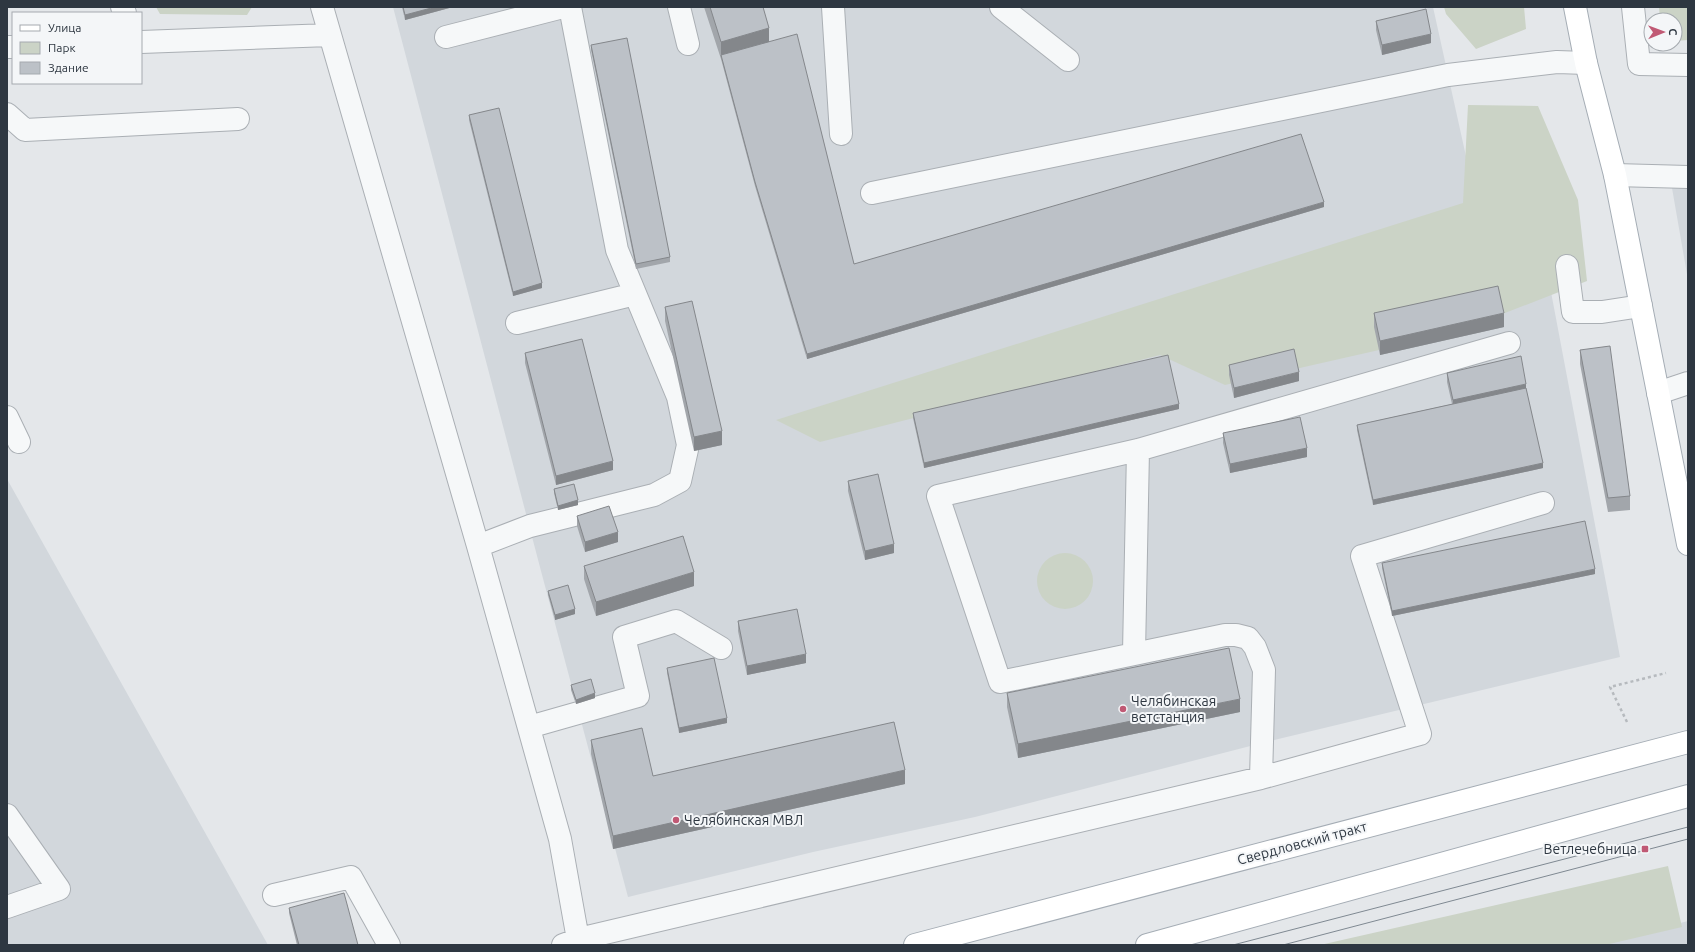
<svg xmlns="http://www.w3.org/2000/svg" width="1695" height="952" font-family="Ubuntu,sans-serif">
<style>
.built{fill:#d2d7dc}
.green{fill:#cbd3c6}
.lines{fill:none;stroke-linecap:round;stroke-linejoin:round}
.minor-casing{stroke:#aaafb4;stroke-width:24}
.major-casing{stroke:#a5adb5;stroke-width:24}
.path{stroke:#b6babe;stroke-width:2.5;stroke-dasharray:3 3;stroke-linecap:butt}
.minor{stroke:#f6f8f9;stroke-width:22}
.major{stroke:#fff;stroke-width:22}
.tram{stroke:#7f8992;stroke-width:1}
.wall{fill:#a2a6ab}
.shaded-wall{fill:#84878b}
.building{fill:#bcc1c7;stroke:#84878b}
.poi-dot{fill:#c05974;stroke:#f4f6f8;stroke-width:1.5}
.labels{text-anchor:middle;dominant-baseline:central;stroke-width:4;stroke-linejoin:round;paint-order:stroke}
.poi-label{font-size:14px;fill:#2e3741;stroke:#f4f6f8;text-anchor:start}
.street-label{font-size:14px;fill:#2e3741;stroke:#f4f6f8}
</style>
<rect width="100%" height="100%" fill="#e4e7ea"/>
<!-- built -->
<path class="built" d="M393,7H1433L1471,179L1527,165L1620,657L1262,743L975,817L813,852L628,897L541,571Z
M1668,165H1688V280Z
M7,479L268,945H7Z
M1688,921V945H1594Z"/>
<!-- green -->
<path class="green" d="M156,7H252L247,15L160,14Z
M1444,7H1524L1526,29L1476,49L1446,14Z
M1659,7H1688V40L1675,41V20H1660Z
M1468,105L1538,106L1578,200L1587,281L1454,333L1225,385L1160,355L820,442L776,420L1463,203Z
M1037 581a28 28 0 1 1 56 0a28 28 0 1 1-56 0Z
M1668,866L1682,927L1605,945H1320Z"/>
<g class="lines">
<defs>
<path id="minor" d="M122,7L125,13
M322,7L478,546L560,839L579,945
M679,7L688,44
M833,7L841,134
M1001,7L1068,60
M1633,7L1639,64L1688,65
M446,37L563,7
M141,42L330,35
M7,47H13
M7,114L25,130L238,119
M1615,175L1688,177
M872,193L1448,75L1557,62L1586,63
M1567,266L1573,312H1602L1641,306
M517,323L635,294
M1658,393L1688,383
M7,417L19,442
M478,546L530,526L654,495L680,481L688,445L678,397L617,250L570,7
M1134,653L1138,450
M529,727L638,696L624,637L676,621L721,648
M1261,778L1264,670L1255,647L1248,638L1236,635H1225L1000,682L938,496L1138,450L1509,343
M7,815L59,889L7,907
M274,895L351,877L389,945
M563,945L579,939L1261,778L1420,734L1362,556L1543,503"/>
<path id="major" d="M1575,7L1586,63L1615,175L1688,544
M915,945L1688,742
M1147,945L1688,796"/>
</defs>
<!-- minor casing -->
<use href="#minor" class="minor-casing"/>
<!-- major casing -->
<use href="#major" class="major-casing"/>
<!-- path -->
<path class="path" d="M1627,722L1610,687L1666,673"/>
<!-- minor -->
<use href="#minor" class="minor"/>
<!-- major -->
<use href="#major" class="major"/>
<!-- tram -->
<path class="tram" d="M1233,945L1688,827
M1283,945L1688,839"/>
</g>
<!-- wall -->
<path class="wall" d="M402,7H453L405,20Z
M704,7H763L769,41L854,264L1324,207L807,359L755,186L721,59Z
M1376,21L1431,43L1382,55L1376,30Z
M591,45L670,257V262L636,269L591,50Z
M469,115L542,288L513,296L469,120Z
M665,307L722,445L694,451L665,321Z
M1374,313L1504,327L1380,355L1374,327Z
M1580,350L1630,496V510L1608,512L1580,364Z
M525,353L613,470L556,485L525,363Z
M1229,365L1299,381L1234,398L1229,375Z
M1447,373L1526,388L1543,468L1373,505L1357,430V425L1452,404L1447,382Z
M1179,409L924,468L913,418V413Z
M1223,433L1307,457L1230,473L1223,443Z
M848,481L894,553L865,560L848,491Z
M554,489L578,505L558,510L554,493Z
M577,516L618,542L585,552L577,526Z
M1382,563L1595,574L1392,616L1382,568Z
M584,566L694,586L596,616L584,579Z
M548,591L575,614L555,620L548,595Z
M738,621L806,663L747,675L738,631Z
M667,668L727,723L679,733L667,673Z
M571,685L595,698L576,704L571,690Z
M1007,693L1240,712L1018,758L1007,707Z
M591,740L653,776L905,784L613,849L591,754Z
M289,908L358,945H297L289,913Z"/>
<!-- shaded-wall -->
<path class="shaded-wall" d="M435,7H453L405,20V15Z
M769,28V46L721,55V59V42Z
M1431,34V43L1382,55V45Z
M1324,202V207L807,359V354Z
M542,283V288L513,296V292Z
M1504,313V327L1380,355V341Z
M1299,372V381L1234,398V388Z
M1526,384V393L1453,409V400Z
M1179,404V409L924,468V463Z
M722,431V445L694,451V437Z
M1307,448V457L1230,473V464Z
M613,461V470L556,485V476Z
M1543,463V468L1373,505V500Z
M578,500V505L558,510V506Z
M618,532V542L585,552V542Z
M894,544V553L865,560V551Z
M1595,569V574L1392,616V611Z
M694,572V586L596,616V602Z
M575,609V614L555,620V615Z
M806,654V663L747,675V666Z
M595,693V698L576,704V700Z
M1240,699V712L1018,758V744Z
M727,718V723L679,733V728Z
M905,770V784L613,849V836Z"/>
<!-- building -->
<path class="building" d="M403,7H435L405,15Z
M710,7H763L769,28L721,42Z
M1426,9L1431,34L1382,45L1376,21Z
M797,34L854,264L1301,134L1324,202L807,354L755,182L721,55Z
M627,38L670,257L636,264L591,45Z
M499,108L542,283L513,292L469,115Z
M1498,286L1504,313L1380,341L1374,313Z
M692,301L722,431L694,437L665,307Z
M582,339L613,461L556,476L525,353Z
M1610,346L1630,496L1608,498L1580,350Z
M1294,349L1299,372L1234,388L1229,365Z
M1168,355L1179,404L924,463L913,413Z
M1521,356L1526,384L1453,400L1447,373Z
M1526,388L1543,463L1373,500L1357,425Z
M1300,417L1307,448L1230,464L1223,433Z
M878,474L894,544L865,551L848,481Z
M574,484L578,500L558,506L554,489Z
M609,506L618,532L585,542L577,516Z
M1585,521L1595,569L1392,611L1382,563Z
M683,536L694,572L596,602L584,566Z
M568,585L575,609L555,615L548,591Z
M797,609L806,654L747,666L738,621Z
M1229,648L1240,699L1018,744L1007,693Z
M714,658L727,718L679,728L667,668Z
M591,679L595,693L576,700L571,685Z
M894,722L905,770L613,836L591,740L642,728L653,776Z
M344,893L358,945H299L289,908Z"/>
<!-- markers -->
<g class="poi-dot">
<circle cx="1123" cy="709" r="4"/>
<circle cx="676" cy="820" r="4"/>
<rect x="1641" y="845" width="8" height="8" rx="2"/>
</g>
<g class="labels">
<!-- poi labels -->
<g class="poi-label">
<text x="1131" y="701">Челябинская<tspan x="1131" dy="16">ветстанция</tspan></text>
<text x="684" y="820">Челябинская МВЛ</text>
<text x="1637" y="849" text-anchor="end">Ветлечебница</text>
</g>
<!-- street labels -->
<g class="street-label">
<text transform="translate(1302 843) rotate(-15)">Свердловский тракт</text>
</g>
</g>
<!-- border -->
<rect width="1695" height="952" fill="none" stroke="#2e3741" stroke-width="16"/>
<!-- legend -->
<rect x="12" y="12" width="130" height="72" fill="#f4f6f8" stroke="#a5aaaf"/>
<rect x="20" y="25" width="20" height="6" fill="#ffffff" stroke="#a5aaaf"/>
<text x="48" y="32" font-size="12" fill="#2e3741">Улица</text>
<rect x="20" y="42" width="20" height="12" fill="#cbd3c6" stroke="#a5aaaf"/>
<text x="48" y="52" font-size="12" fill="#2e3741">Парк</text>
<rect x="20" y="62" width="20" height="12" fill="#bcc1c7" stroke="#a5aaaf"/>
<text x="48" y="72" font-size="12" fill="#2e3741">Здание</text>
<!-- north arrow -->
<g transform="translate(1663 32) rotate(89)"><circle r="19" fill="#f4f6f8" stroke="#a5aaaf"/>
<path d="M0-3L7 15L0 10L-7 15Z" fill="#c05974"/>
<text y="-6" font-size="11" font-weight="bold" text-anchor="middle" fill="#2e3741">С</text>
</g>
</svg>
